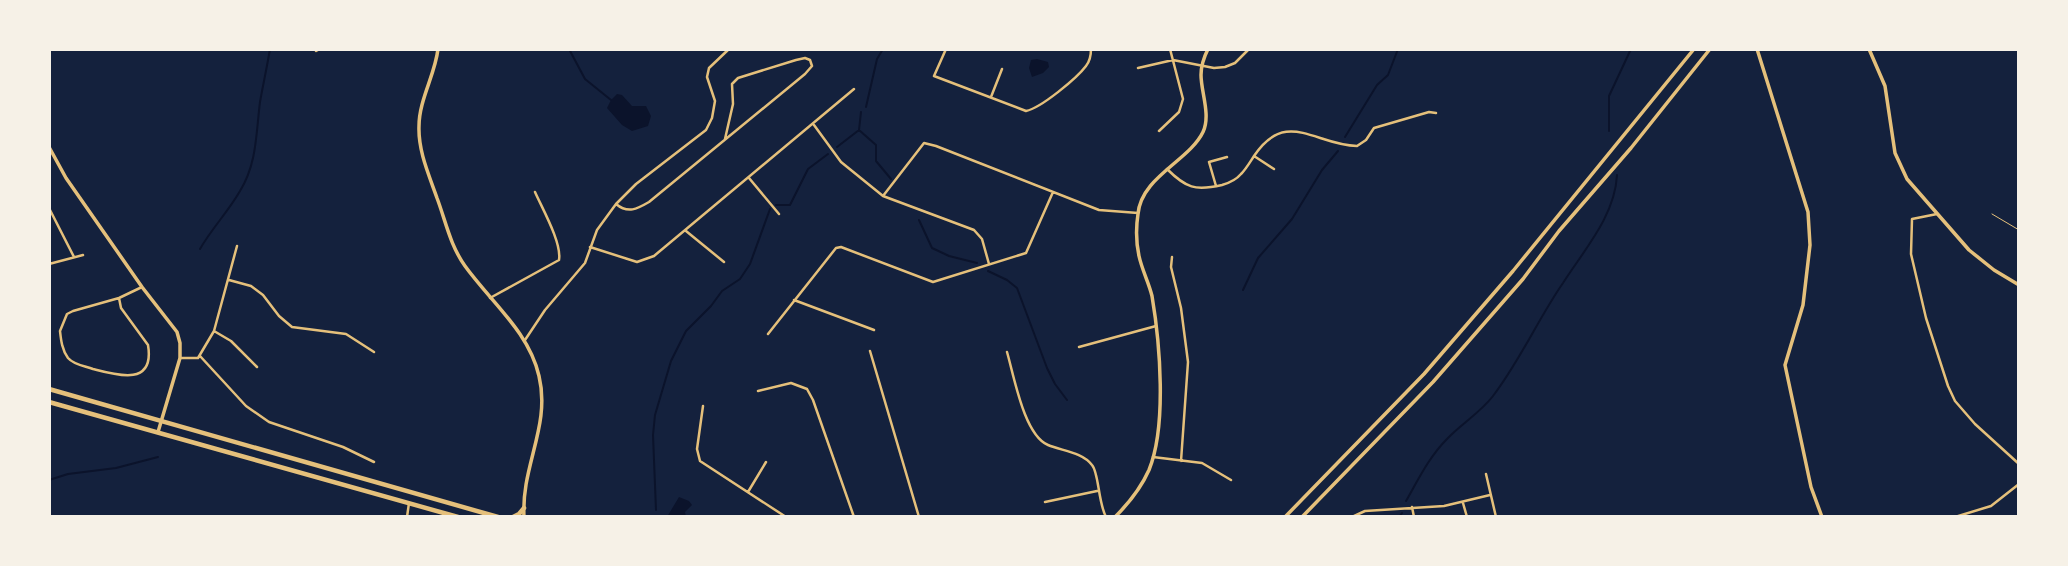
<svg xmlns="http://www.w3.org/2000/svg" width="2068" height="566" font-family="'Times New Roman',serif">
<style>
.water{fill:#0b132b}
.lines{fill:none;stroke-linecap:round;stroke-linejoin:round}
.stream{stroke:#0b132b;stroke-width:2}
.service{stroke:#e5c07b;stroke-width:1}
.minor{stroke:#e5c07b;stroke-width:2.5}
.tertiary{stroke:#e5c07b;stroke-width:3.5}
.primary{stroke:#e5c07b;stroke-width:3.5}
.trunk{stroke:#e5c07b;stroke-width:4.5}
</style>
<rect width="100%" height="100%" fill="#14213d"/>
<!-- water -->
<path class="water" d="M1037,59L1048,62L1049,67L1043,73L1032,77L1029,68L1031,60Z
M617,94L622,95L632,106H646L651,116L648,126L632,131L622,125L607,108L611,100Z
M679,497L689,501L692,505L685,512L686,517H667Z"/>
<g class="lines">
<!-- stream -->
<path class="stream" d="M569,49L585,79L611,100
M866,107L877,59L883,49
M859,130L876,145V161L891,179
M1609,131V96L1631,49
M1345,137L1377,85L1388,75L1398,49
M837,147L859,130L861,112
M776,205H790L808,169L828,154
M919,220L932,248L949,256L977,263
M200,249C212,228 228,212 240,191C257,164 256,133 260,102C263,85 267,67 270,49
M988,271L1007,280L1017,288L1047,368L1055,384L1067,400
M1243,290L1258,258L1292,219L1322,170L1338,151
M49,480L68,474L116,468L158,457
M1406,501C1418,480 1429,457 1447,439C1461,424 1480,413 1493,396C1520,361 1538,319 1563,283C1584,250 1615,216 1617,175
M656,510L653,435L655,415L671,361L686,331L711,306L722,291L740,279L750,264L770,209
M1399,517L1402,513"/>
<!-- service -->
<path class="service" d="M1992,214L2019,230"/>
<!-- minor -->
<path class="minor" d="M946,49L934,76L1026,111C1041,108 1077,78 1086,66C1090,61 1091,55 1091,49
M316,51L320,49
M1138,68L1173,60L1214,68L1225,67L1235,63L1249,49
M991,97L1002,69
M814,125L841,162L883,196L974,230L982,239L989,264
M1159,131L1179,112L1183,99L1170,49
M1254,156C1286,108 1315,145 1357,146L1366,140L1374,128L1429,112L1436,113
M1167,169C1186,188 1195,191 1222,185C1229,183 1236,180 1241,174C1246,169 1250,162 1254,156L1274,169
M749,178L779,214
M1216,186L1209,162L1227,157
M883,196L924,143L936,146L1099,210L1138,213
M616,204C628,214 637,209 649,202L805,74L812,66L810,60L805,58L796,60L738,78L732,84L733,104L725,139
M49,208L74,257
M1937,214L1912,219L1911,254L1926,318L1948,386L1955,401L1975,424L2019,464
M686,231L724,262
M590,247L637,262L654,256L854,89
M1172,257L1171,267L1181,308L1188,362L1181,461
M49,264L83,255
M229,280L251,286L263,295L279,316L292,327L346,334L374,352
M119,298L121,308L148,345C155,387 116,375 93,369C85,366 74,365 68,358C62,350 61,340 60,331L67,314L73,311L119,298L142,287
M490,298L559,260C562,243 542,208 535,192
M794,300L874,330
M214,331L231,341L257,367
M768,334L836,248L841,247L933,282L1026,253L1053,192
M525,340L545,310L585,263L597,230L616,204L636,184L706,130L712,118L715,101L707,77L709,68L729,49
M1079,347L1156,326
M870,351L919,517
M1007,352C1014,376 1024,435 1048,445C1062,451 1082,452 1092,465C1099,473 1098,502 1106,517
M200,356L246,406L269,422L343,447L374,462
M180,358H198L214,331L237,246
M758,391L791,383L807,389L813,400L854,517
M703,406L697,449L700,461L786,517
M1153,457L1202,463L1231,480
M1486,474L1496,517
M748,492L766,462
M1045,502L1097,491
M1463,503L1467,517
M1412,507L1414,517
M407,517L409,503
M1352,517L1365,511L1444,506L1490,495
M1955,517L1991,506L2019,484"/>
<!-- tertiary -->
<path class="tertiary" d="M438,49C435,75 419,100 419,126C418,151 429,175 437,198C446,222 450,245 465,266C491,302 529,332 539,376C551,426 521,466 524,517
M1757,49L1808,212L1810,245L1803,305L1785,365L1811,487L1822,517
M1869,49L1885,86L1895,153L1907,179L1969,250L1994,270L2019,285
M49,147L66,178L142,287L177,332L180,343V358L158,432
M1115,517C1129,503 1141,488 1149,470C1167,426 1160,343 1152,296C1149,283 1142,270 1139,256C1136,242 1136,227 1138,214C1141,177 1189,161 1203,132C1211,115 1201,92 1201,75C1201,65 1204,57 1208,49"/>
<!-- primary -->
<path class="primary" d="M1285,517L1424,374L1513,271L1694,49
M1302,517L1433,382L1523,279L1559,231L1631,148L1710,49"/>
<!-- trunk -->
<path class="trunk" d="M49,389L498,517
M49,402L458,517
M513,517L519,514L524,508"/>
</g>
<!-- border -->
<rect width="2068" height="566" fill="none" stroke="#f6f1e7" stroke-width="102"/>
</svg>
